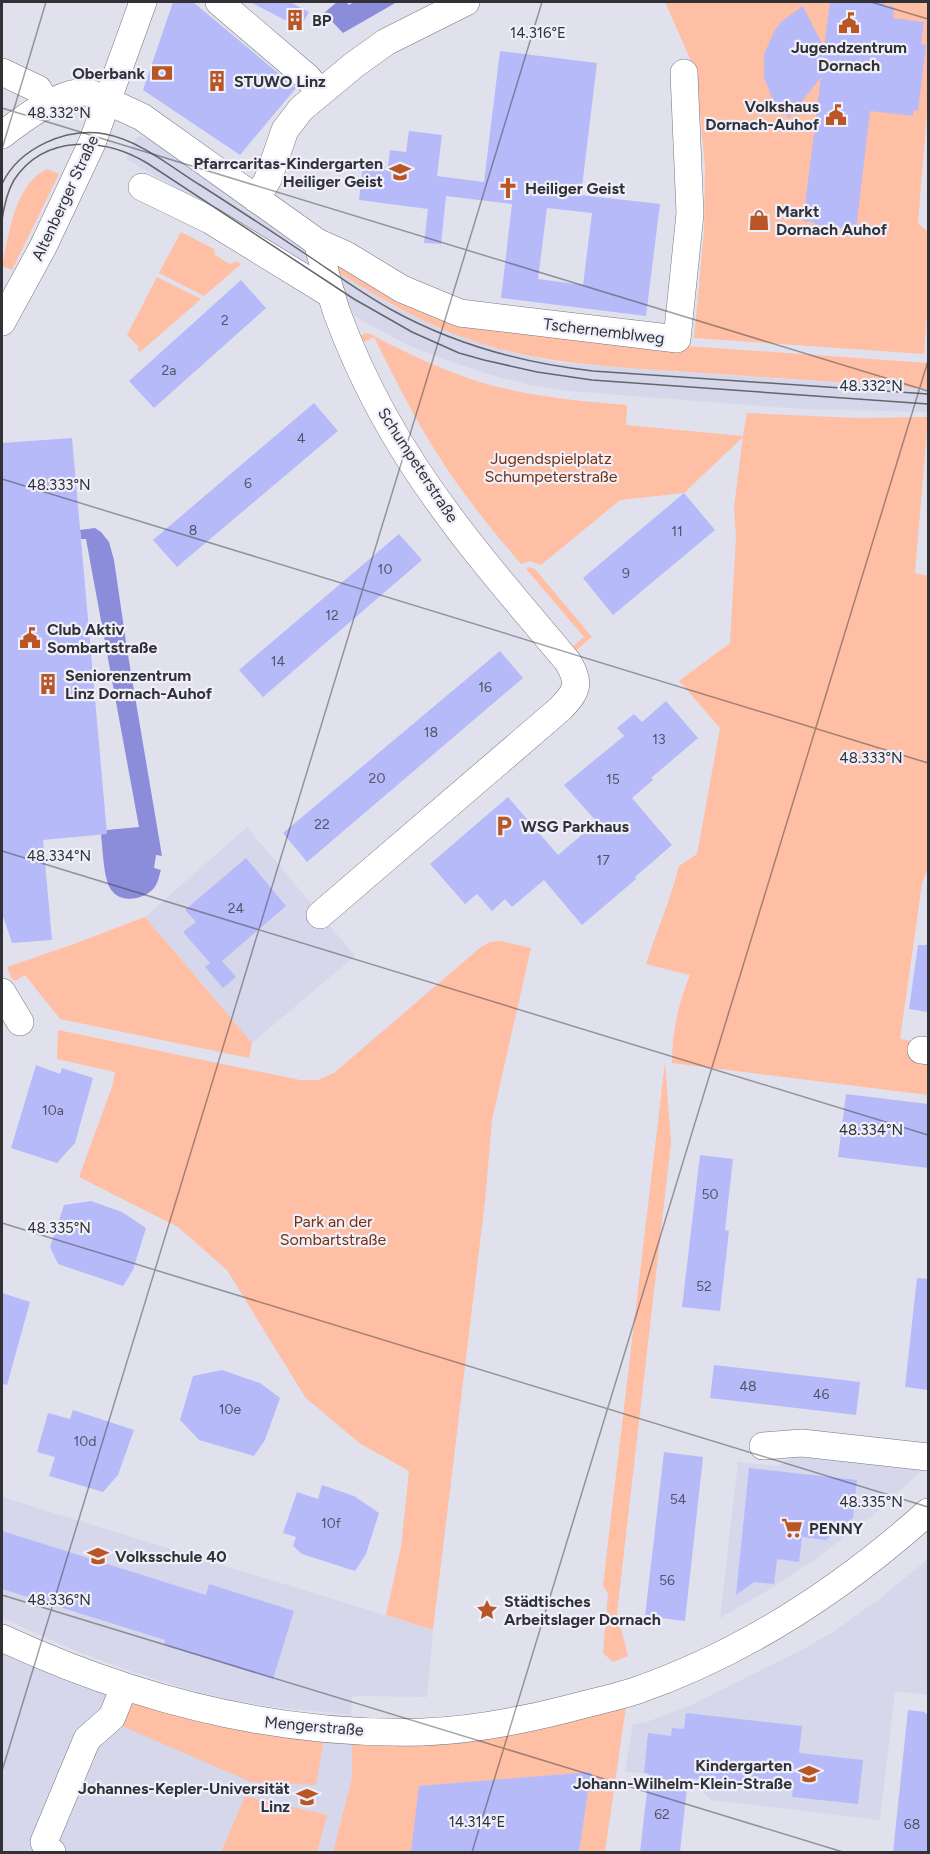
<svg xmlns="http://www.w3.org/2000/svg" width="930" height="1854" font-family="Figtree,sans-serif">
<style>
.built{fill:#d6d7ea}
.green{fill:#febfa5}
.water{fill:#8c8dda}
.building{fill:#b7baf9;fill-rule:evenodd}
.lines{fill:none;stroke-linecap:round;stroke-linejoin:round}
.minor-casing{stroke:#767782;stroke-width:28}
.minor{stroke:#fff;stroke-width:27}
.tram{stroke:#65656c;stroke-width:1.5}
.ticks{fill:none;stroke:#323236;stroke-width:1.5;stroke-opacity:0.45}
.labels{text-anchor:middle;dominant-baseline:central;stroke-width:4.5;stroke-linejoin:round;paint-order:stroke}
.number-label{font-size:14px;fill:#535467}
.poi-label{font-size:16px;font-weight:bold;fill:#323236;stroke:#eeeffa;text-anchor:start}
.street-label{font-size:16px;fill:#323236;stroke:#eeeffa}
.park-label{font-size:16px;fill:#7a3009;stroke:#eeeffa}
.ticks-label{font-size:15px;text-anchor:middle;fill:#323236;stroke:#eeeffa;stroke-width:4.5;stroke-linejoin:round;paint-order:stroke}
</style>
<rect width="100%" height="100%" fill="#e0e1ed"/>
<!-- built -->
<path class="built" d="M139,136L150,139L306,248L314,279L173,186L126,159L136,139Z
M334,270L391,305L442,330L488,346L527,356L562,363L623,368L928,389V412L800,409L569,391L530,385L487,374L443,359L408,345L368,324L352,314Z
M247,827L355,956L252,1043L145,917Z
M799,1451L927,1466L872,1516L814,1560L770,1589L720,1618L738,1462L779,1466Z
M2,1497L433,1630L427,1697L352,1696L351,1715L275,1707L231,1700L183,1688L127,1670L78,1652L2,1618Z
M928,1559V1695L895,1691L880,1820L711,1800L689,1779L625,1771L633,1724L647,1722L691,1705L798,1652L833,1632L878,1600Z
M2,1650L297,1737L597,1706L605,1852H2Z"/>
<!-- green -->
<path class="green" d="M665,2H928V100L918,223L928,232V299L924,354L694,338L704,232L705,167L696,72Z
M47,169L59,174L12,270L2,266C9,235 14,185 47,169Z
M181,232L214,249L215,255L230,264L236,261L241,264L204,296L159,273Z
M336,260L399,294L687,346L928,363V389C853,383 777,378 701,373C630,368 558,366 489,346C433,330 383,300 334,270Z
M157,277L201,299L140,352L137,349L139,347L127,335Z
M365,333L370,334C408,354 448,373 490,385C535,397 581,401 627,405L626,425L743,436L747,413L857,418L928,417L915,573L928,576V867L922,884L900,1039L923,1043L928,1058V1095L672,1063C672,1032 678,1004 690,975L646,964C657,930 670,901 679,866L697,854L720,728L679,681L730,643L736,537L734,507L743,437L684,493L620,500L541,565L530,561L521,564C492,530 464,496 440,458C415,420 395,379 374,337L360,344V337Z
M528,567L535,569L592,637L574,652L571,648L584,637L526,569Z
M145,917L252,1043L249,1058L60,1019L25,975L15,981L12,979L7,967L74,944Z
M500,941L531,948L492,1120L485,1201L433,1630L386,1615L401,1547L409,1471L359,1443L305,1397L227,1270L178,1227L79,1177L112,1087L115,1072L57,1059L58,1030L300,1080H318L334,1073L481,947L490,942Z
M665,1062L671,1143L617,1613L628,1656L613,1662L603,1653L608,1594L603,1585Z
M133,1701L324,1738L316,1785L251,1782L122,1726Z
M626,1706L605,1852H579L591,1772L420,1786L411,1852H333L352,1778V1739Z
M245,1796L327,1815L317,1852H221Z"/>
<!-- water -->
<path class="water" d="M337,2H346L349,5L354,2H397L343,33L324,13Z
M95,528L101,532L109,542L114,560L127,649L162,856L156,855L154,868L161,870C159,876 158,883 154,888C145,899 122,904 112,891C103,880 103,848 101,835L107,830L139,827L86,539H81L80,530Z"/>
<!-- building -->
<path class="building" d="M173,2H193L296,88L240,155L143,90Z
M250,2H290L309,12L300,28Z
M830,2H885L884,6L894,7L893,18L924,22L921,44L926,45L918,111L913,110V116L870,111L856,230L814,224V222L803,221L821,77L789,118L774,102L764,78V54L775,30L782,21L803,6L824,48Z
M500,51L597,63L581,195L660,204L646,316L501,298L512,204L446,196L441,244L424,243L428,209L359,200L363,164L388,167L390,150L406,152L409,131L442,135L437,176L484,182ZM547,208L592,213L583,285L538,279Z
M241,280L266,308L154,408L129,381Z
M314,403L338,431L177,567L153,540Z
M72,438L107,834L43,840L52,940L12,943L2,913V443Z
M684,493L715,530L613,615L583,578Z
M399,534L422,560L263,697L239,670Z
M500,651L523,678L307,862L283,833Z
M666,701L698,738L651,778L653,780L632,798L672,845L635,877L636,879L582,925L544,880L512,907L505,899L492,911L477,894L465,904L430,864L508,797L558,855L597,822L564,785L624,736L617,728L634,714L642,722Z
M246,858L286,906L222,961L236,977L223,988L205,967L210,963L183,932L196,922L185,910Z
M918,945H928V1012L909,1009Z
M36,1065L60,1074L62,1068L93,1078L75,1143L57,1163L11,1148Z
M846,1094L928,1104V1168L838,1157Z
M700,1155L733,1159L725,1230L729,1231L720,1311L682,1307Z
M91,1201L122,1212L146,1228L133,1270L123,1286L58,1264L50,1247L64,1205Z
M917,1278L928,1279V1390L905,1387Z
M2,1293L30,1302L7,1385L2,1384Z
M714,1365L860,1382L856,1415L710,1398Z
M222,1370L260,1383L280,1398L265,1440L254,1456L199,1440L180,1420L193,1376Z
M73,1410L134,1430L118,1475L103,1492L49,1476L55,1457L37,1452L48,1413L70,1419Z
M664,1452L703,1457L685,1621L645,1616Z
M749,1468L857,1480L853,1518L826,1540L802,1537L799,1562L777,1559L774,1584L754,1582L736,1595Z
M322,1485L354,1496L379,1513L366,1554L355,1571L302,1554L293,1546L296,1537L283,1533L297,1492L318,1499Z
M2,1531L206,1595L209,1584L294,1611L273,1679L164,1645L165,1640L2,1589Z
M908,1710L925,1712V1713L928,1714V1852H893Z
M686,1713L802,1726L799,1753L863,1760L858,1804L792,1797L793,1790L688,1778L680,1852H640L649,1774L644,1773L648,1733L671,1736L672,1728L684,1729Z
M591,1772L579,1852H411L419,1786Z"/>
<g class="lines">
<defs>
<path id="minor" d="M219,2L307,77L320,92
M2,72L38,89L45,101L44,107
M2,135C22,119 62,90 88,92L142,117L317,242L346,255L402,289L460,313L677,339L690,214L684,73
M142,187L210,220L332,295
M256,199L268,179L285,130L301,109L354,65L386,42L466,2
M317,242C324,266 329,290 337,313C364,387 405,458 452,520C488,569 529,615 568,662C581,685 577,691 560,709L320,915
M2,322L43,247L92,143L143,2
M2,992L20,1022
M921,1050L928,1051
M763,1446L802,1443L928,1457
M2,1638C134,1699 277,1736 423,1732C472,1730 520,1721 567,1709C589,1703 613,1698 635,1691C745,1653 842,1589 928,1512
M52,1852L48,1851L44,1842L87,1739L112,1717L124,1687"/>
</defs>
<!-- minor casing -->
<use href="#minor" class="minor-casing"/>
<!-- minor -->
<use href="#minor" class="minor"/>
<!-- tram -->
<path class="tram" d="M2,184C19,148 66,127 105,134C139,140 171,167 200,185C236,208 271,231 307,255C334,273 361,293 390,309C453,344 522,363 593,371L928,394
M2,220C4,206 7,192 14,180C45,133 105,138 147,163L354,299L412,332L459,353L484,360L537,372L592,380L928,404"/>
</g>
<!-- ticks -->
<path class="ticks" d="M871,2L928,19M2,108L928,391M2,149L46,2M2,479L928,763M2,851L928,1135M2,1223L928,1507M2,1595L843,1852M2,1771L542,2M472,1852L928,361"/>
<!-- icons -->
<defs>
<symbol id="building-bare" viewBox="-9 -9 18 18"><path d="M-4-6H4V6H1V3H-1V6H-4ZM-2.5-4.3h1.7v1.8h-1.7ZM.8-4.3h1.7v1.8H.8ZM-2.5-1h1.7V.8h-1.7ZM.8-1h1.7V.8H.8Z" fill="#ba5525" stroke="#eeeffa" stroke-width="2.5" paint-order="stroke"/></symbol>
<symbol id="civic-bare" viewBox="-9 -9 18 18"><path d="M-.6-6.5H3V-4.5H.6V-3L4-1V1h2V6H-6V1h2V-1L-.6-3ZM-1.2 2.5V6h2.4V2.5Z" fill="#ba5525" stroke="#eeeffa" stroke-width="2.5" paint-order="stroke"/></symbol>
<symbol id="bank-bare" viewBox="-9 -9 18 18"><path d="M-6-4H6V4H-6ZM0-2.3a2.3 2.3 0 1 0 0 4.6a2.3 2.3 0 1 0 0-4.6Z" fill="#ba5525" stroke="#eeeffa" stroke-width="2.5" paint-order="stroke"/></symbol>
<symbol id="school-bare" viewBox="-9 -9 18 18"><path d="M0-5L7-2L0 1L-7-2ZM-4 1L0 2.5L4 1V4Q0 6-4 4Z" fill="#ba5525" stroke="#eeeffa" stroke-width="2.5" paint-order="stroke"/></symbol>
<symbol id="church-bare" viewBox="-9 -9 18 18"><path d="M-1.2-6h2.4v3.5h3.3v2.4h-3.3V6h-2.4V-.1h-3.3v-2.4h3.3Z" fill="#ba5525" stroke="#eeeffa" stroke-width="2.5" paint-order="stroke"/></symbol>
<symbol id="shop-bare" viewBox="-9 -9 18 18"><path d="M-5-2.5h2.3a2.7 3.5 0 0 1 5.4 0H5L5.5 6h-11ZM-1.5-2.5h3a1.5 2.3 0 0 0-3 0Z" fill="#ba5525" stroke="#eeeffa" stroke-width="2.5" paint-order="stroke"/></symbol>
<symbol id="parking-bare" viewBox="-9 -9 18 18"><path d="M-3.5-5.5H1a3.5 3.5 0 0 1 0 7H-1V5.5H-3.5ZM-1-3.4V-.6H.8a1.4 1.4 0 0 0 0-2.8Z" fill="#ba5525" stroke="#eeeffa" stroke-width="2.5" paint-order="stroke"/></symbol>
<symbol id="supermarket-bare" viewBox="-9 -9 18 18"><path d="M-6-5.5h2.5l.6 2H6L4.5 2H-2.5L-4.4-4H-6ZM-1.5 3.2a1.3 1.3 0 1 0 .1 0ZM3 3.2a1.3 1.3 0 1 0 .1 0Z" fill="#ba5525" stroke="#eeeffa" stroke-width="2.5" paint-order="stroke"/></symbol>
<symbol id="sight-bare" viewBox="-9 -9 18 18"><path d="M0-6L1.8-2.2L6-1.7L2.9 1.2L3.7 5.4L0 3.3L-3.7 5.4L-2.9 1.2L-6-1.7L-1.8-2.2Z" fill="#ba5525" stroke="#eeeffa" stroke-width="2.5" paint-order="stroke"/></symbol>
<symbol id="university-bare" viewBox="-9 -9 18 18"><path d="M0-5L7-2L0 1L-7-2ZM-4 1L0 2.5L4 1V4Q0 6-4 4Z" fill="#ba5525" stroke="#eeeffa" stroke-width="2.5" paint-order="stroke"/></symbol>
</defs>
<g fill-rule="evenodd">
<use href="#building-bare" x="280" y="5" width="30" height="30"/>
<use href="#civic-bare" x="834" y="8" width="30" height="30"/>
<use href="#bank-bare" x="147" y="58" width="30" height="30"/>
<use href="#building-bare" x="202" y="66" width="30" height="30"/>
<use href="#civic-bare" x="821" y="100" width="30" height="30"/>
<use href="#school-bare" x="385" y="157" width="30" height="30"/>
<use href="#church-bare" x="493" y="173" width="30" height="30"/>
<use href="#shop-bare" x="744" y="205" width="30" height="30"/>
<use href="#civic-bare" x="15" y="623" width="30" height="30"/>
<use href="#building-bare" x="33" y="669" width="30" height="30"/>
<use href="#parking-bare" x="489" y="811" width="30" height="30"/>
<use href="#supermarket-bare" x="777" y="1513" width="30" height="30"/>
<use href="#school-bare" x="83" y="1541" width="30" height="30"/>
<use href="#sight-bare" x="472" y="1595" width="30" height="30"/>
<use href="#school-bare" x="794" y="1759" width="30" height="30"/>
<use href="#university-bare" x="292" y="1782" width="30" height="30"/>
</g>
<g class="labels">
<!-- number labels -->
<g class="number-label">
<text x="225" y="320">2</text>
<text x="169" y="370">2a</text>
<text x="301" y="438">4</text>
<text x="248" y="483">6</text>
<text x="193" y="530">8</text>
<text x="677" y="531">11</text>
<text x="385" y="569">10</text>
<text x="626" y="573">9</text>
<text x="332" y="615">12</text>
<text x="278" y="661">14</text>
<text x="485" y="687">16</text>
<text x="431" y="732">18</text>
<text x="659" y="739">13</text>
<text x="377" y="778">20</text>
<text x="613" y="779">15</text>
<text x="322" y="824">22</text>
<text x="603" y="860">17</text>
<text x="236" y="908">24</text>
<text x="53" y="1110">10a</text>
<text x="710" y="1194">50</text>
<text x="704" y="1286">52</text>
<text x="748" y="1386">48</text>
<text x="821" y="1394">46</text>
<text x="230" y="1409">10e</text>
<text x="85" y="1441">10d</text>
<text x="678" y="1499">54</text>
<text x="331" y="1523">10f</text>
<text x="667" y="1580">56</text>
<text x="662" y="1814">62</text>
<text x="912" y="1824">68</text>
</g>
<!-- poi labels -->
<g class="poi-label">
<text x="312" y="20">BP</text>
<text x="849" y="47" text-anchor="middle">Jugendzentrum<tspan x="849" dy="18">Dornach</tspan></text>
<text x="145" y="73" text-anchor="end">Oberbank</text>
<text x="234" y="81">STUWO Linz</text>
<text x="819" y="106" text-anchor="end">Volkshaus<tspan x="819" dy="18">Dornach-Auhof</tspan></text>
<text x="383" y="163" text-anchor="end">Pfarrcaritas-Kindergarten<tspan x="383" dy="18">Heiliger Geist</tspan></text>
<text x="525" y="188">Heiliger Geist</text>
<text x="776" y="211">Markt<tspan x="776" dy="18">Dornach Auhof</tspan></text>
<text x="47" y="629">Club Aktiv<tspan x="47" dy="18">Sombartstraße</tspan></text>
<text x="65" y="675">Seniorenzentrum<tspan x="65" dy="18">Linz Dornach-Auhof</tspan></text>
<text x="521" y="826">WSG Parkhaus</text>
<text x="809" y="1528">PENNY</text>
<text x="115" y="1556">Volksschule 40</text>
<text x="504" y="1601">Städtisches<tspan x="504" dy="18">Arbeitslager Dornach</tspan></text>
<text x="792" y="1765" text-anchor="end">Kindergarten<tspan x="792" dy="18">Johann-Wilhelm-Klein-Straße</tspan></text>
<text x="290" y="1788" text-anchor="end">Johannes-Kepler-Universität<tspan x="290" dy="18">Linz</tspan></text>
</g>
<!-- street labels -->
<g class="street-label">
<text transform="translate(65 198) rotate(-65)">Altenberger Straße</text>
<text transform="translate(604 331) rotate(7)">Tschernemblweg</text>
<text transform="translate(418 465) rotate(57)">Schumpeterstraße</text>
<text transform="translate(314 1726) rotate(5)">Mengerstraße</text>
</g>
<!-- park labels -->
<g class="park-label">
<text x="551" y="458">Jugendspielplatz<tspan x="551" dy="18">Schumpeterstraße</tspan></text>
<text x="333" y="1221">Park an der<tspan x="333" dy="18">Sombartstraße</tspan></text>
</g>
</g>
<g class="ticks-label">
<text x="538" y="38">14.316°E</text>
<text x="59" y="118">48.332°N</text>
<text x="871" y="391">48.332°N</text>
<text x="59" y="490">48.333°N</text>
<text x="871" y="763">48.333°N</text>
<text x="59" y="861">48.334°N</text>
<text x="871" y="1135">48.334°N</text>
<text x="59" y="1233">48.335°N</text>
<text x="871" y="1507">48.335°N</text>
<text x="59" y="1605">48.336°N</text>
<text x="477" y="1827">14.314°E</text>
</g>
<!-- border -->
<rect width="930" height="1854" fill="none" stroke="#323236" stroke-width="6"/>
</svg>
